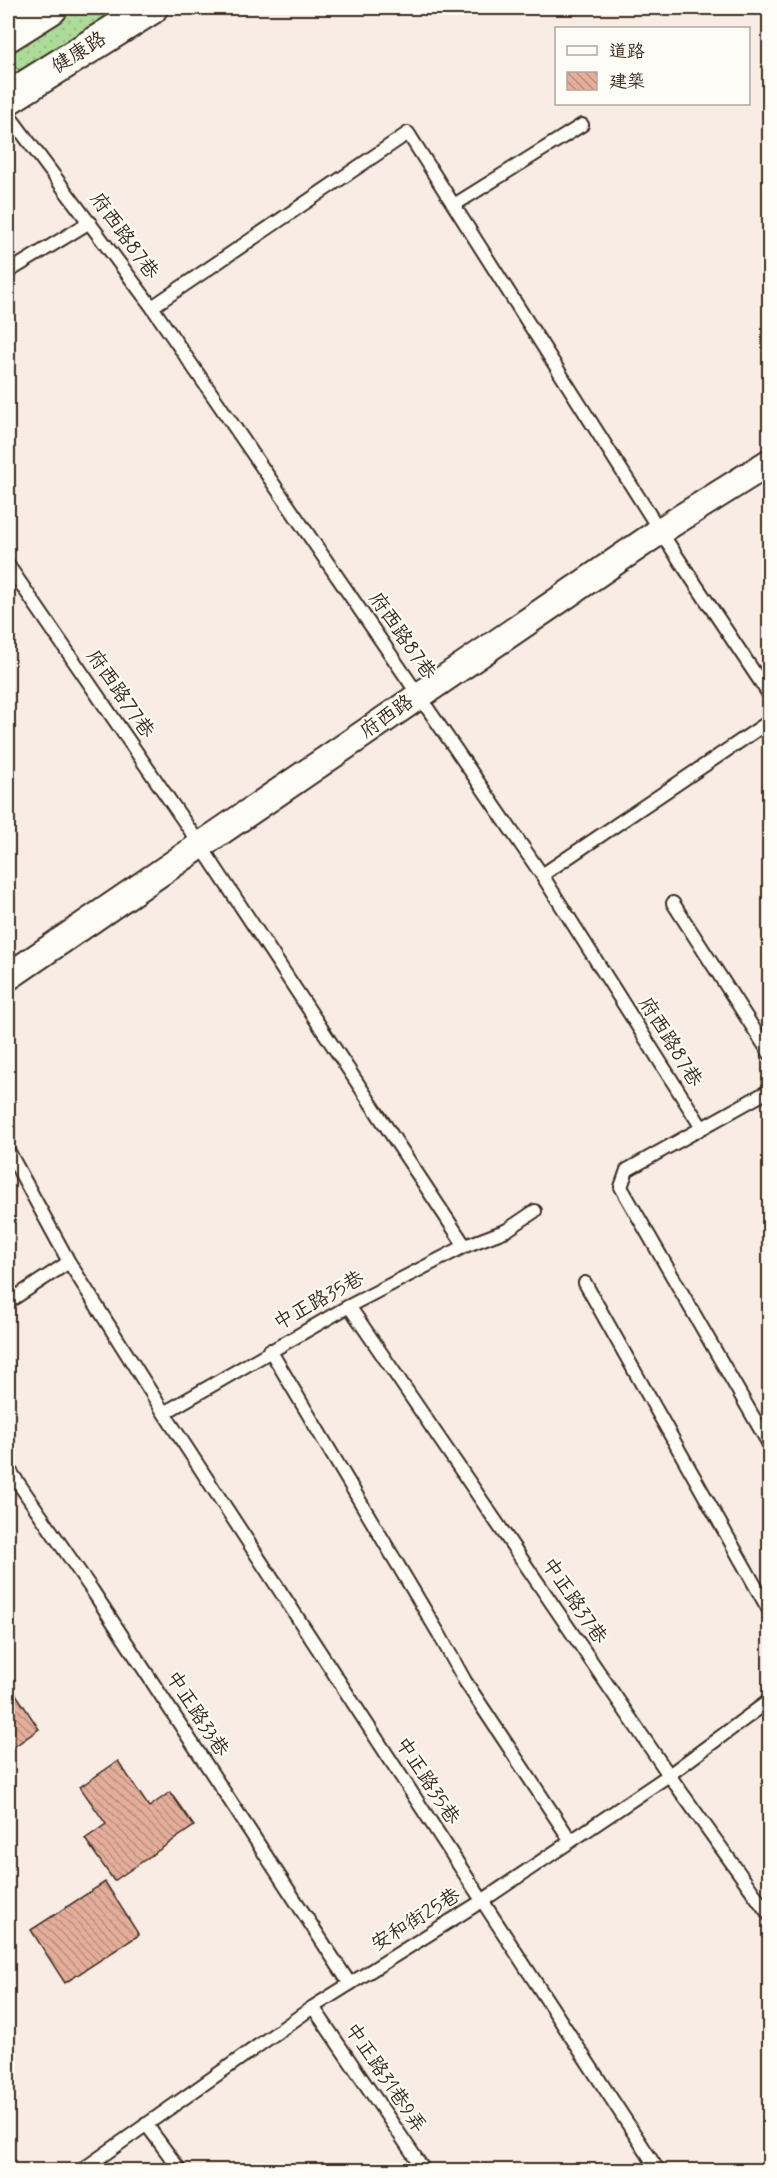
<svg xmlns="http://www.w3.org/2000/svg" width="777" height="2178" font-family="Mynerve,'LXGW WenKai TC',sans-serif">
<style>
.grass{fill:url(#grass-dots);stroke:#74825c;stroke-width:1.5}
.building{fill:url(#building-back-hatch);stroke:#3b2a1e;stroke-width:1.5}
.lines{fill:none;stroke-linecap:round;stroke-linejoin:round}
.service-casing{stroke:#3b2a1e;stroke-width:16}
.minor-casing{stroke:#3b2a1e;stroke-width:30}
.tertiary-casing{stroke:#3b2a1e;stroke-width:36}
.service{stroke:#fdfcf7;stroke-width:12}
.minor{stroke:#fdfcf7;stroke-width:26}
.tertiary{stroke:#fdfcf7;stroke-width:32}
.labels{text-anchor:middle;dominant-baseline:central;stroke-width:4.5;stroke-linejoin:round;paint-order:stroke}
.street-label{font-size:20px;fill:#3b2a1e;stroke:#fdfcf7}
</style>
<defs>
<pattern id="grass-dots" width="8" height="8" patternUnits="userSpaceOnUse" patternTransform="scale(1.5)"><rect width="8" height="8" fill="#addb99"/><path d="M2 2h.1M6 6h.1" fill="none" stroke="#96bc83" stroke-width="1.8" stroke-linecap="round"/></pattern>
<pattern id="building-back-hatch" width="6" height="6" patternUnits="userSpaceOnUse" patternTransform="scale(1.5)"><rect width="6" height="6" fill="#e5ae9b"/><path d="M-1 5l2 2M0 0l6 6M5-1l2 2" fill="none" stroke="#bb8e7e"/></pattern>
</defs>
<rect width="100%" height="100%" fill="#f8ece5"/>
<filter id="ink" filterUnits="userSpaceOnUse"><feTurbulence type="fractalNoise" baseFrequency=".0167" numOctaves="2"/><feDisplacementMap in="SourceGraphic" scale="12" xChannelSelector="R" yChannelSelector="G"/><feConvolveMatrix kernelMatrix="1 2 1 2 8 2 1 2 1" color-interpolation-filters="sRGB"/></filter>
<g filter="url(#ink)">
<!-- grass -->
<path class="grass" d="M73,8H123L30,66L20,70C13,68 8,58 8,50L13,45Z"/>
<!-- building -->
<path class="building" d="M8,1682L39,1729L8,1751Z
M118,1761L149,1807L170,1792L194,1826L114,1881L85,1839L106,1824L80,1787Z
M105,1882L139,1935L65,1983L31,1930Z"/>
<g class="lines">
<defs>
<path id="service" d="M8,114L152,307L542,875L702,1128
M454,205L582,125
M8,272L90,222
M152,307L408,133L660,531L770,696
M8,565L201,846L465,1246
M542,875L770,721
M673,903L770,1054
M770,1090L627,1170L621,1187L770,1446
M8,1150L69,1262L164,1413L658,2170
M585,1283L770,1612
M8,1302L69,1262
M349,1306L669,1775L770,1916
M270,1350L439,1634L465,1681L571,1841
M164,1413L349,1306L465,1246L507,1230L535,1211
M8,1468L92,1590L350,1984
M313,2007L424,2170
M146,2124L180,2170
M82,2170L313,2007L482,1901L669,1775L770,1700"/>
<path id="minor" d="M8,977L660,531L770,462"/>
<path id="tertiary" d="M8,35L51,8
M8,98L151,8"/>
</defs>
<!-- service casing -->
<use href="#service" class="service-casing"/>
<!-- minor casing -->
<use href="#minor" class="minor-casing"/>
<!-- tertiary casing -->
<use href="#tertiary" class="tertiary-casing"/>
<!-- service -->
<use href="#service" class="service"/>
<!-- minor -->
<use href="#minor" class="minor"/>
<!-- tertiary -->
<use href="#tertiary" class="tertiary"/>
</g>
</g>
<g class="labels">
<!-- street labels -->
<g class="street-label">
<text transform="translate(79 53) rotate(-32)">健康路</text>
<text transform="translate(124 236) rotate(54)">府西路87巷</text>
<text transform="translate(402 636) rotate(55)">府西路87巷</text>
<text transform="translate(120 694) rotate(55)">府西路77巷</text>
<text transform="translate(387 717) rotate(-35)">府西路</text>
<text transform="translate(670 1042) rotate(58)">府西路87巷</text>
<text transform="translate(319 1301) rotate(-29)">中正路35巷</text>
<text transform="translate(574 1601) rotate(56)">中正路37巷</text>
<text transform="translate(197 1714) rotate(57)">中正路33巷</text>
<text transform="translate(427 1781) rotate(57)">中正路35巷</text>
<text transform="translate(416 1920) rotate(-32)">安和街25巷</text>
<text transform="translate(385 2078) rotate(56)">中正路31巷9弄</text>
</g>
</g>
<!-- margin -->
<rect width="777" height="2178" fill="none" stroke="#fdfcf7" stroke-width="30"/>
<rect x="15" y="15" width="747" height="2148" fill="none" stroke="#3b2a1e" stroke-width="2" filter="url(#ink)"/>
<!-- legend -->
<rect x="555" y="27" width="195" height="78" fill="#fdfcf7" stroke="#afa8a0" stroke-width="1.5"/>
<rect x="567" y="46" width="30" height="9" fill="#fdfcf7" stroke="#afa8a0" stroke-width="1.5"/>
<text x="609" y="57" font-size="18" fill="#3b2a1e">道路</text>
<rect x="567" y="72" width="30" height="18" fill="url(#building-back-hatch)" stroke="#afa8a0" stroke-width="1.5"/>
<text x="609" y="87" font-size="18" fill="#3b2a1e">建築</text>
</svg>
